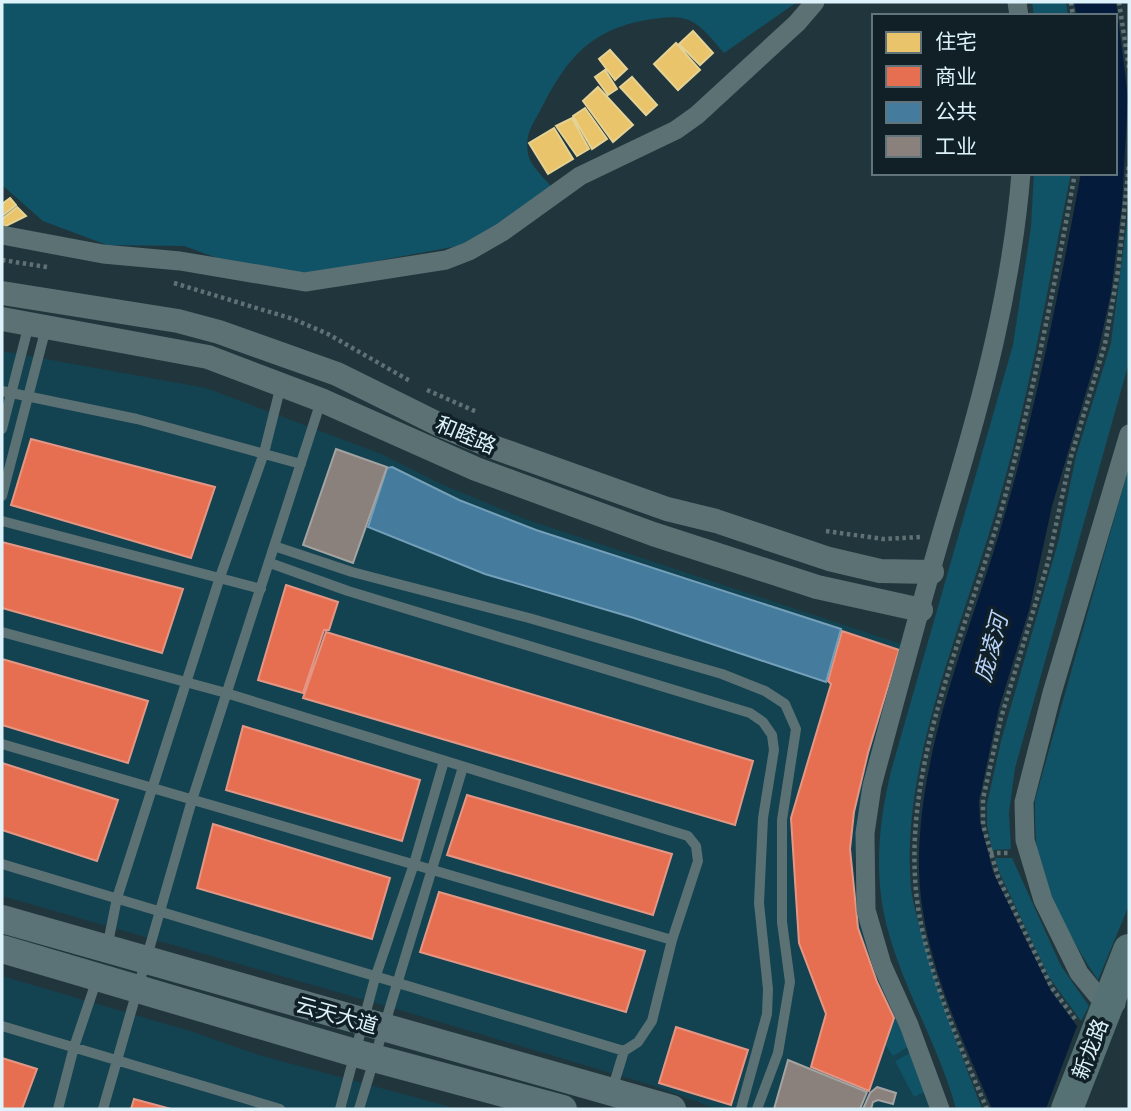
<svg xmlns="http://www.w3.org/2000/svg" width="1131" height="1111" font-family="Montserrat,'Noto Sans SC',sans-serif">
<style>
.built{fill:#134251}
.green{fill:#115366}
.water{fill:#051b3b}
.homes{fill:#e9c46a;stroke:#e5d295;stroke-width:2}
.shops{fill:#e76f51;stroke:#e49684;stroke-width:2}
.public{fill:#457b9d;stroke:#739fb9;stroke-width:2}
.industry{fill:#8a817c;stroke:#a3a3a2;stroke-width:2}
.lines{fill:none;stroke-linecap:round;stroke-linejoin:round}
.path{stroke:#5f7174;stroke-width:4.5;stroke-dasharray:3.5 3.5;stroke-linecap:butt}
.service{stroke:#5c7174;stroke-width:10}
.minor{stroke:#5c7174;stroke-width:19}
.tertiary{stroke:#5c7174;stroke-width:24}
.secondary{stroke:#5b7276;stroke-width:28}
.primary{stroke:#567173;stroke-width:32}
.labels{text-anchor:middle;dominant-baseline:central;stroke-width:7;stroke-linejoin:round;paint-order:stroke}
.street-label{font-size:21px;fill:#ddf2fa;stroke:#102026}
.water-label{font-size:23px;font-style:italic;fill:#b9d3fb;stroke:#102026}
</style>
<rect width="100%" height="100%" fill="#21363c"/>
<!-- built -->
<path class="built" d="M2,351L206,388L381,454L439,483L525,519L901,644L858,812L854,864L857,896L931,1109H717L654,1086L410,1013L2,896Z
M2,976L190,1031L259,1055L458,1109H2Z"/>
<!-- green -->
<path class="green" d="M2,2H797L724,53C714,42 703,26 689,20C676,15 659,18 646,20C591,30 568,57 543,105C534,123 524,133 528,154C530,166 546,179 553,189L515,217L458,246L311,273L277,271L220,259L184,246L107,245L43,221L2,185Z
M1032,2H1066L1068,16H1034Z
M1034,173H1071C1048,287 1028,402 995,514C961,629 900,767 911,888C913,907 920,926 925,944C940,1001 961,1054 982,1109H956C940,1049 906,994 889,934C873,879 878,826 891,771L1013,345L1031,227Z
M1129,206V362L1015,768L1009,813L1011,849L992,850L987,825V804L1001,741L1059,539L1076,456L1111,343Z
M1129,466V905L1098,980C1078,951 1051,903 1041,870C1035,847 1035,823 1035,800Z
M1012,858L1061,966L1089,1006L1081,1021L1049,977L1000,874L995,858Z
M887,998L908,1047L893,1056L886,1046L895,1018Z
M910,1053L924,1092L914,1097L895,1061Z"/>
<!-- water -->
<path class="water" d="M1074,2H1116L1128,97L1122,204L1111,293L1098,352L1052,506L1030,607L999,708L979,801L980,821L993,872L1051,991L1077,1026L1046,1109H992C960,1034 920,951 919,867C918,749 969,636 1002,524C1036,410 1059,291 1081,173H1115V16H1077Z"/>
<!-- homes -->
<path class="homes" d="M693,31L713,53L700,65L679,44Z
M676,43L700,70L678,90L654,64Z
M610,50L627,69L615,80L599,59Z
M605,70L617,89L608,95L595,77Z
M632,77L657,105L646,115L620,87Z
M598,87L633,125L613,142L583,101Z
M585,108L607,139L592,149L573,116Z
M572,118L589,149L577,156L556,126Z
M554,128L573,159L548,174L529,143Z
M10,198L16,205L2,216V204Z
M17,207L26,216L2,228V219Z"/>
<!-- shops -->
<path class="shops" d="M31,439L215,487L191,558L11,505Z
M2,542L183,589L162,653L2,608Z
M286,585L338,602L329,630H324L303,693L258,680Z
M842,631L899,650L868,753L854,812L850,849L858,928L877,982L894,1018L869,1091L811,1067L826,1014L799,943L791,818L831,684L828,681Z
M326,632L753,761L735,825L303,698Z
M2,659L148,701L128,763L2,725Z
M243,726L420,780L402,841L226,790Z
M2,763L118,800L97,861L2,830Z
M467,795L672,854L653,915L447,855Z
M213,824L390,878L372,939L197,888Z
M439,892L645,951L626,1012L420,952Z
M676,1027L748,1050L731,1105L659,1083Z
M2,1058L37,1069L22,1109H2Z
M134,1099L171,1109H131Z"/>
<!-- public -->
<path class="public" d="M392,467L459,500L536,530L841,629L826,682L634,618L485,574L368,527L387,468Z"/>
<!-- industry -->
<path class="industry" d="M336,449L387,467L353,563L303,545Z
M788,1060L867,1092L860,1109H774Z
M877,1087L896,1093L893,1104L878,1100L873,1102L871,1109H863L870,1093Z"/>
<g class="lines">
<!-- path -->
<path class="path" d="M1071,2L1073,16
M1119,2L1129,68
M2,260L47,267
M174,283L293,319L328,334L410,381
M427,390L477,412
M826,531L883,539L921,537
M990,853H1011
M1075,1019L1052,988L998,877L983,825V799L1001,718L1048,562L1070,460L1105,344L1118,271L1129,164
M987,1109C957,1039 919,954 915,878C908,749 969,625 1003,504C1033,395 1055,284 1075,173"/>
<!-- service -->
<path class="service" d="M2,391L137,419L301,464
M2,429L29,324
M2,496L46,328
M2,521L261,589
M274,546L352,572L529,618L722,674L765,691L785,704L796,729L782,820V922L790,982L778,1053L757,1109
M270,563L348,591L750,713L763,722L772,735L774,750L763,818L759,903L768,989L767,1014L741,1109
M2,632L226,693L688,836L696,846L698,861L672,940L652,1021L638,1042L624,1051L2,864
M2,744L672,940
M107,948L117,898L220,577L264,453L281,385
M2,1026L280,1109
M612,1090L624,1051
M58,1109L74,1047L97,979
M103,1109L192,800L321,401
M340,1109L375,978L414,864L444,761
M359,1109L463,767"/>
<!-- minor -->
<path class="minor" d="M1017,2L1019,16
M2,235L103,254L180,261L305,282L446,260L469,251L502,232L580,176L676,130L697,115L797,23L815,2
M1116,1004L1097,995L1079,973L1043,900L1025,840L1024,802L1052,693L1129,434
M940,1109L909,1025L882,965L866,910L865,833L872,786C897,693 922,598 950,505C983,396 1012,287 1021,173"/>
<!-- tertiary -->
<path class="tertiary" d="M2,293L178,321L219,332L337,374L442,426L493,447L667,509L716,521L829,559L880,571L932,572
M2,319L208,357L321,400L476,469L653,534L817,587L921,610"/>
<!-- secondary -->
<path class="secondary" d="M2,919L672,1109
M2,949L355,1053L563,1109"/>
<!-- primary -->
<path class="primary" d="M1067,1109L1129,950"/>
</g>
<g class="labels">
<!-- street labels -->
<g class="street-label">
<text transform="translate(466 435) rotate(23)">和睦路</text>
<text transform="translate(337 1015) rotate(16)">云天大道</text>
<text transform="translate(1090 1049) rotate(-69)">新龙路</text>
</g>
<!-- water labels -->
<g class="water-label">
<text transform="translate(991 648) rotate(-75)">庞凌河</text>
</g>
</g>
<!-- border -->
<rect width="1131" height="1111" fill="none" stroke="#ddf2fa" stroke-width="7"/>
<!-- legend -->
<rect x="872" y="14" width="245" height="161" fill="#102026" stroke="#62747b" stroke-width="2"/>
<rect x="886" y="32" width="35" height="21" fill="#e9c46a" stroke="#62747b" stroke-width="2"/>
<text x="935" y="49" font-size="21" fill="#ddf2fa">住宅</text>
<rect x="886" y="66" width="35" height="21" fill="#e76f51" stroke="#62747b" stroke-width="2"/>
<text x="935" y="84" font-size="21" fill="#ddf2fa">商业</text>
<rect x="886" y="102" width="35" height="21" fill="#457b9d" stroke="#62747b" stroke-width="2"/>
<text x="935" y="119" font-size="21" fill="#ddf2fa">公共</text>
<rect x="886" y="136" width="35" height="21" fill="#8a817c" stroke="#62747b" stroke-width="2"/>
<text x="935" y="154" font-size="21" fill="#ddf2fa">工业</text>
</svg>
